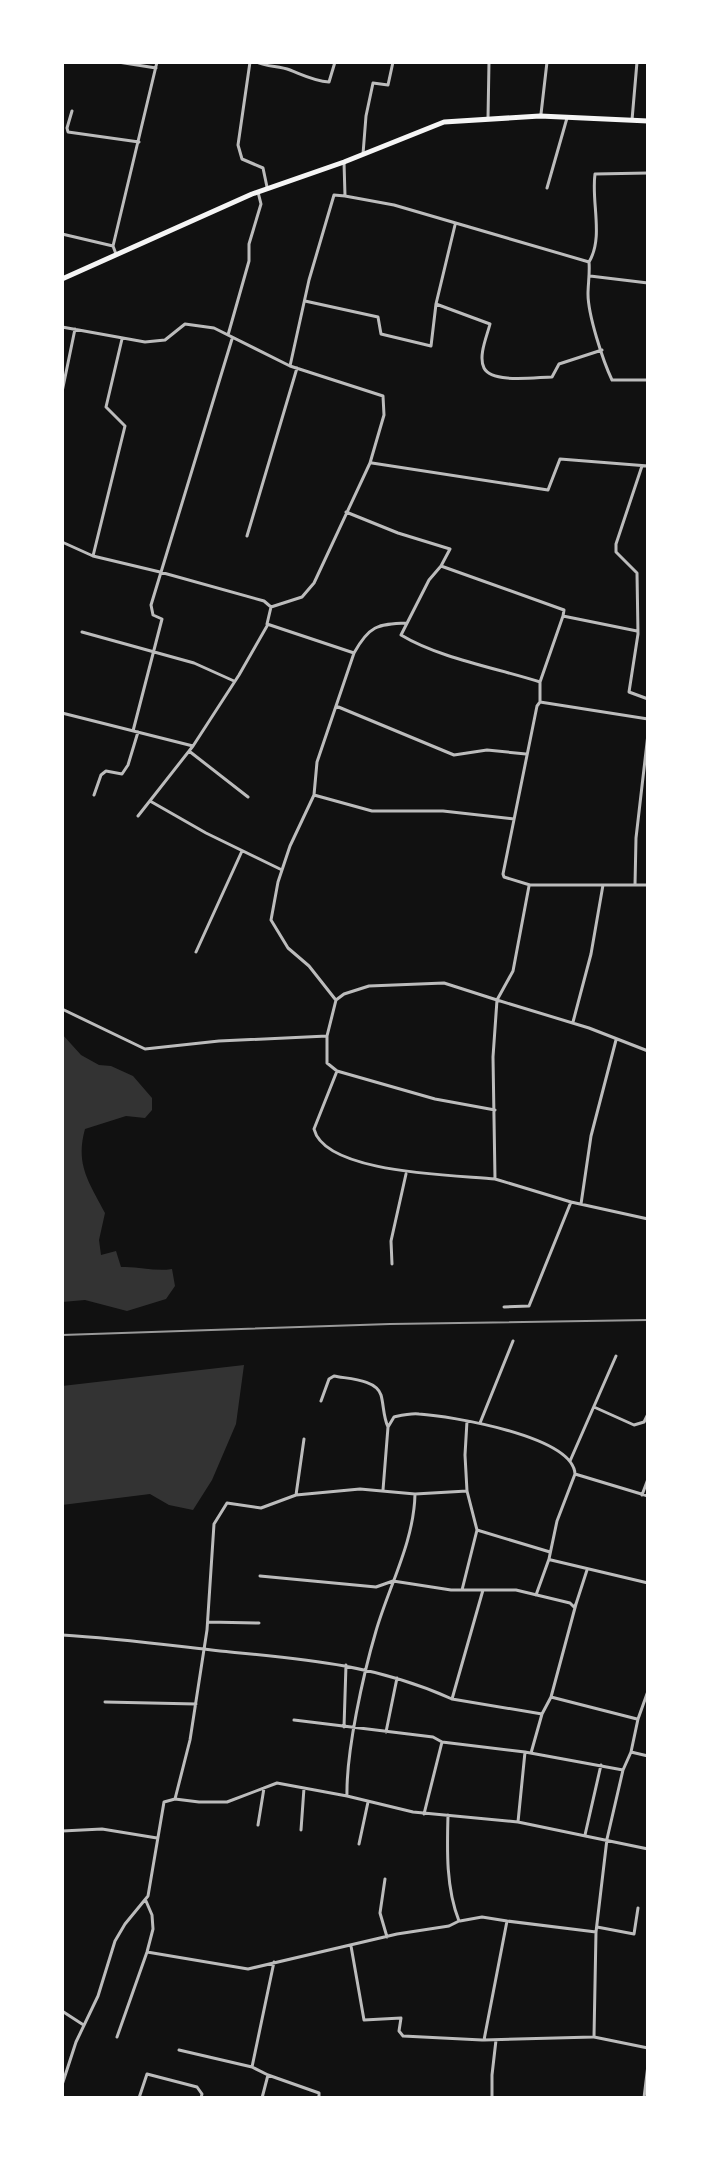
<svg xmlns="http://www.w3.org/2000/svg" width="710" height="2160" font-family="Karla,sans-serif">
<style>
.water{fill:#333}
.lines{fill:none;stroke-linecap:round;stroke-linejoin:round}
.minor{stroke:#bcbcbc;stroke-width:3}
.secondary{stroke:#f5f5f5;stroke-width:5}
.rail{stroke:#9a9a9a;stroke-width:2}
</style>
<rect width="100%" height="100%" fill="#111"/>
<!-- water -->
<path class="water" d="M62,1034L81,1055L99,1065L111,1066L133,1076L152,1098V1110L145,1118L126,1116L85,1129C75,1165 89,1182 105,1213L99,1240L101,1255L116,1251L121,1267C139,1266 155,1272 172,1269L175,1286L166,1299L127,1311L85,1300L62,1302Z
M244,1365L236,1424L212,1480L193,1510L169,1505L150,1494L62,1505V1386Z"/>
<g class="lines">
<!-- minor -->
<path class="minor" d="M118,62L156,68
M250,62L238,145L242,159L263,168L267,187
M256,62C267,67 279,66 290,70C303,75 314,81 329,82L335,62
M72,111L67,128L68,132L139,142
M541,114L547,62
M488,118L489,62
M632,120L637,62
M363,154L366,116L373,83L388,85L393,62
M547,188L567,118
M345,196L394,205L589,262C590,273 588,284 588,294C588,315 603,361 612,380H648
M62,234L113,246
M116,254L113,246L157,62
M589,262C604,237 591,202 595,174L648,173
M590,276L648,283
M305,301L378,317L381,334L431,346L436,304L455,225
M436,304L490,324C487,336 478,356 484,368C492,384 537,377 552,377L559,364L602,350
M62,327L145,342L165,340L185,324L214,328L290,366L383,396L384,415L370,463L314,583L302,597L271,607
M228,335L249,261V244L261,204L258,192
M290,366L309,280L334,195L345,196L344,162
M62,392L75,329
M372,463L548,490L560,459L648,466
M642,466L616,544V552L637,573L638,634L629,692L648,699
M346,512L398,533L450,549L441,566L429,580L401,635C439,658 496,668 540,682
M247,536L297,368
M62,542L93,556L160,572L264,601L271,607
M93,556L125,426L106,407L122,339
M441,566L564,610L563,616L637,631
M271,607L267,624L354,653L317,762L314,795L290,846L278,882L271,920L288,948L309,966L335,999
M563,616L540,682V702L537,706L503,874L504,877L530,885H648
M82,632L194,663L234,681
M354,653C369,626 377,624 407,623
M540,702L648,719
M336,706L454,755L487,750L526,754
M62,713L193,746L239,675L267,626
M133,731L162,619L153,615L151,605L232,339
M189,751L248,797
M94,795L101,775L106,771L122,774L128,765L138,732
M314,795L372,811H443L514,819
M150,801L206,833L282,870
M138,816L193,746
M635,885L636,838L648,734
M529,886L513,971L497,1000L589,1028L648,1051
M196,952L242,851
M62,1009L145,1049L219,1041L327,1036L336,1000L344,994L369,986L444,983L497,1000L493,1057L495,1179L571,1202L648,1219
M573,1022L591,954L603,885
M327,1036V1063L337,1071L435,1099L495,1110
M337,1071L314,1129C325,1174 456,1175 495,1179
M581,1204L591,1136L616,1040
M392,1264L391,1241L406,1174
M504,1307L529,1306L571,1202
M321,1401L329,1379L334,1376C348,1379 376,1379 381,1395C384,1406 383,1416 388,1427
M594,1407L634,1425L644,1422L648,1414
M480,1423L513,1341
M570,1461L616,1356
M575,1474L648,1496
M383,1490L388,1427L394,1417C403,1415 411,1413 419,1414C450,1416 573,1436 575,1474L557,1521L549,1559L536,1595
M415,1494L467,1491
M296,1495L304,1439
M642,1495L648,1479
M477,1530L550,1552
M551,1560L648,1583
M260,1576L376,1587L393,1581L451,1590H516L570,1603L574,1607L576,1604L551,1697L542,1714L531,1753
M462,1590L477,1530L467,1491L465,1455L467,1421
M576,1604L587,1570
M208,1622L259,1623
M62,1635C115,1638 167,1645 220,1651C303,1659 374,1664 452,1699L483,1590
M648,1691L638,1719L631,1752L623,1770L607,1839L596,1932L594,2037L648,2048
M551,1697L637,1719
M452,1699L542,1714
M105,1702L196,1704
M294,1720L433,1737L442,1742L525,1752L623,1770
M344,1727L346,1665
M386,1732L397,1678
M631,1752L648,1756
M175,1799L199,1802H227L277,1783L347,1796
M424,1814L442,1742
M518,1822L525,1752
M258,1825L264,1788
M301,1830L304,1788
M62,1831L102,1829L157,1838
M585,1835L601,1765
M359,1844L368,1802
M385,1879L380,1913L387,1937
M460,1921L482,1917L507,1921
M597,1927L634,1934L638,1908
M351,1946L364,2020L401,2018L399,2031L403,2036L482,2040
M147,1952L248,1969L397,1934L449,1926L459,1921C446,1888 447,1851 448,1815
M274,1962L252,2067L268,2075L319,2093V2098
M62,2011L82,2024
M117,2037L147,1952L153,1929L152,1915L146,1901
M593,2037L484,2040L507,1921L596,1932
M179,2050L252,2067
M62,2085L76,2042L98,1996L115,1941L125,1924L148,1896L164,1802L175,1799L190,1740L207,1630L214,1524L227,1503L261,1508L296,1495L360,1489L415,1494C414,1542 389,1586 376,1631C363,1675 346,1752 347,1796L413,1812L518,1822L648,1849
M139,2098L147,2074L197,2087L202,2094L201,2098
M262,2098L268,2075
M492,2098V2075L496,2040
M644,2098L648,2065"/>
<!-- secondary -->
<path class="secondary" d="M62,279L252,194L344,162L444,122L540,116L648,121"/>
<!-- rail -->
<path class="rail" d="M62,1335L390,1324L648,1320"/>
</g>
<!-- border -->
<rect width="710" height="2160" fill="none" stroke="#ffffff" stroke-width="128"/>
</svg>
